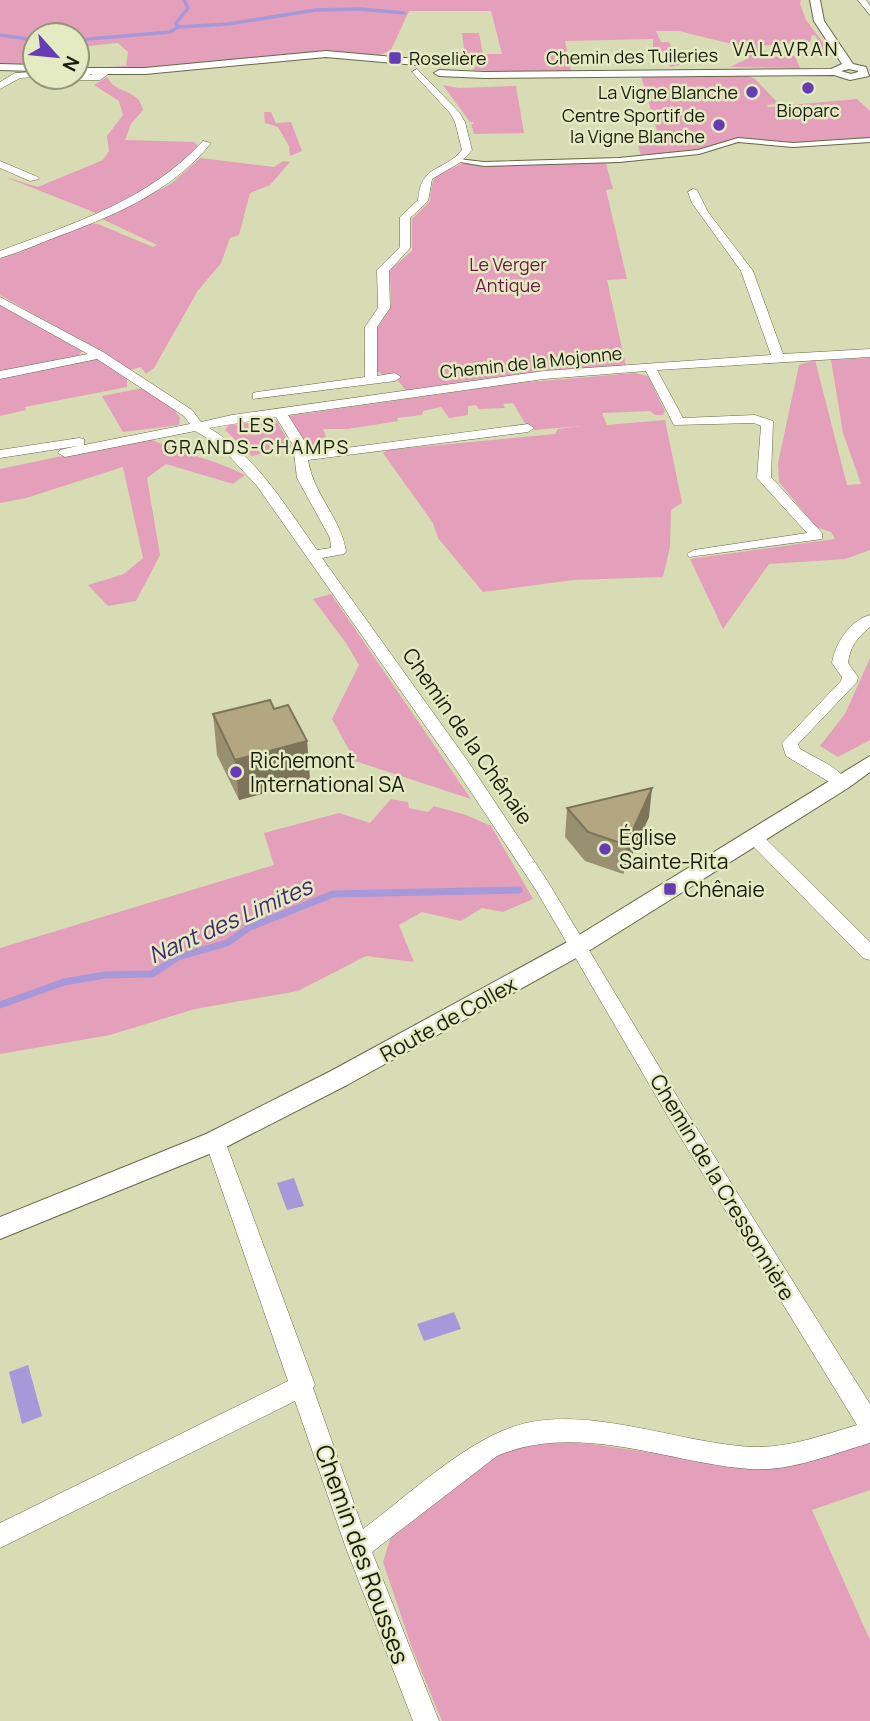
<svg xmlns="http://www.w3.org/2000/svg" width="870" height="1721" font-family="Manrope,sans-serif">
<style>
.green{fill:#e49fba}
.water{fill:#a799d9}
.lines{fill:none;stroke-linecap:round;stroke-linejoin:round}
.stream-far1{stroke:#a799d9;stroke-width:3.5}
.stream{stroke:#a799d9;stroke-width:7}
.pedestrian-casing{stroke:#646945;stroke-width:2}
.minor-casing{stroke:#646945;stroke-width:1}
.tertiary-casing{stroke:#646945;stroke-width:2}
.pedestrian{fill:#fff;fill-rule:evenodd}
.minor{fill:#fff;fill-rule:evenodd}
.tertiary{fill:#fff;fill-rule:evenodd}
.wall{fill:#99906f}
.shaded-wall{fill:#7d755a}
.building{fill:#b2a781;stroke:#7d755a;stroke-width:2}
.poi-dot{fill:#653cb4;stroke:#e4eac1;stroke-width:2.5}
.labels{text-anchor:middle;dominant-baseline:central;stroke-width:5;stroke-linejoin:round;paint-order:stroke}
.far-street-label{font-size:18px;fill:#191b0c;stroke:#e4eac1}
.far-poi-label{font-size:18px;fill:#191b0c;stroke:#e4eac1;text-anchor:end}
.far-park-label{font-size:18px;fill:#6b1842;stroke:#e4eac1}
.far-neighbourhood-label{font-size:19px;letter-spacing:2px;fill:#191b0c;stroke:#e4eac1}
.street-label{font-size:21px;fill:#191b0c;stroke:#e4eac1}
.poi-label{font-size:21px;fill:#191b0c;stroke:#e4eac1;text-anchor:start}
.water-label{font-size:23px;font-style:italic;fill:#412873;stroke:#e4eac1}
.near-street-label{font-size:24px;fill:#191b0c;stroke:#e4eac1}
</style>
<rect width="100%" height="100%" fill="#d7dcb4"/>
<!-- green -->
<path class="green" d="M0,0H801L800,4L806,20L831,53H821L816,36L812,35L810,42L758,46L773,57L795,56L800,68L730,67L749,58L744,47L679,31H656L661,42H669L680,65L670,67L666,57L653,47V39L565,41L571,71C538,72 504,72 472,70L476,67L460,61L416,59L428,54L446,55L464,49L462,33H479L483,54H502L491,11H409L391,50L380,55L327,52L125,70L89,68L126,66L128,52L118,43L77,47V35H35V65H0Z
M747,75L755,79L779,104L767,105L768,107L857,99L870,111V138L793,144L735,139L700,150L641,156L636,138H659L641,76Z
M107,77C116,95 139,88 143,110L131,124L125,140L194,142L199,147C170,178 135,197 96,213L5,177L38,187L103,160L109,151L107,136L123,115L119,101L94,85Z
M443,85L458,88L516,86L524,133L474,134L471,124H474L473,122H470Z
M264,112H271L276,123L291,122L302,151L290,156L289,146L278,127L265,123Z
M200,158L274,167L283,161L290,162L270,185L250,193L239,235L230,238L221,263L197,292L154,368L146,374L141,367L130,370L0,295V259L87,223L98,224L153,247L157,245L102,219L171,184Z
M639,161L606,164L613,189L606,190L627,279L607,280L626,366L406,391L393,374L383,375L377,371V329L391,304L390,270L412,251V219L430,201C433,171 434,177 461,164Z
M0,305L82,351L78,357L0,372Z
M870,358V550L845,559L769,564L723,629L690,559L835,539L831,532L816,527L779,482L778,463L799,365L815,360L847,485L861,484L843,433L831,360Z
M97,359L127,379V387L25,407L26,410L0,416V377Z
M635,373L648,376L665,411L663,415H655L650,411L602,413L607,425L665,420L682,503L671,510L670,547L663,577L573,580L483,592L438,538L433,523L383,453L388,450L555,434L558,429L582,426L534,430L531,425H526L513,403L503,404L505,408L479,409L476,405L468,406V415L449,418L441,407L423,411L422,415L397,418L398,421L348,429H323L327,440L319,441L322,449L311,451L287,416L518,383Z
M143,388L177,410L175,411L180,418L179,425L123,432L102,396Z
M276,420L292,447L252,456L225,430L229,425Z
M148,438C179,453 214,459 245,475L233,484L166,464L147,478L160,555L136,601L108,606L88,585L124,574L143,558L123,467L26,498L0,503V469Z
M331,594L471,799L355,761L332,719L359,665L346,643L313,599Z
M870,658V740L838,757L820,746L845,714Z
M391,799L408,802L409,808L428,812L434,806L466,815L491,826L533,899L503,912L482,908L461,921L422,912L399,925L414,962L366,956L298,991L195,1009L110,1035L0,1054V948L274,865L264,833L339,813L370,823Z
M870,1439V1490L812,1510L870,1640V1721H442L412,1648L383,1562L391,1536L499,1454L543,1442H560L591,1444L742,1466Z"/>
<!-- water -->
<path class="water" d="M294,1178L304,1206L287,1210L277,1183Z
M454,1312L461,1329L424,1341L417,1324Z
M28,1365L42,1416L22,1424L9,1372Z"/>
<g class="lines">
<!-- stream-far1 -->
<path class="stream-far1" d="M178,27L228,24L316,10L360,9L404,13
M0,35L35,40
M77,40L170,32L178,27L176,23L188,8L184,0"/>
<!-- stream -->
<path class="stream" d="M0,1005L64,982L105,975L152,974L178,957L227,943L250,927L333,894L519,890"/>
<defs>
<path id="pedestrian" d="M738,138L793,143L870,138V142L793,147L738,142L699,154L619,162L484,166L454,161L458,159L484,162L619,158L698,150Z"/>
<path id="minor" d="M858,0H866L870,6V15Z
M85,69H91L90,75L106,69L111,72L100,80H59L54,77H77Z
M417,69L459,112L465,122L472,150L461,162L432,179L428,201L410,218V248L389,271L390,308L377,327V376L395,373L401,377L395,381L253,399V393L257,392L365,377V327L378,308L377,270L400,247V217L418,200C421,163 443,173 462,150L455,122L450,113L414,74L412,72Z
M35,72V77H38L20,78L0,89V82L15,73Z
M203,141L211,143C170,194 110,217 51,239C34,246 17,253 0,258V251C74,223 148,201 203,141Z
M0,161L38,177L39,179L30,181L0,168Z
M693,189L697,190L708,212L753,271L783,354L870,349V357L657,370L683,418L755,415L773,421L771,477L822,533V539L689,557L687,554L694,550L807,533L757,478L761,426L754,423L674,425L646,371L544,379L288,415L307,445L308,453L528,424L534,428L528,432L308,460C313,494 341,518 346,551L344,554L322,558L467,760L548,882L684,1108L870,1404V1443C831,1454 791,1472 750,1469C668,1463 578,1421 497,1456L372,1552L439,1721H413L346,1548L295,1401L0,1548V1523L288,1381L205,1141L208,1135L215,1133L222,1135L225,1141L315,1385L313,1388L363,1529C407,1496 461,1445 512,1427C583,1402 680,1444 753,1447C789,1448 823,1435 857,1425L670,1120L536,890L455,768L257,486L219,445L195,431L65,457L58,453L60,450L77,446L0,458V450L79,438L84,439V445L190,424L184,416L97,359L0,379V371L88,354L0,305V297L103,352L192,410L201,422L232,415L544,371L771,355L741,271L692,203L688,192ZM276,417L293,445L297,478L330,538L331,548L317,550C286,507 256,455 209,428Z
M870,615V627C858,637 850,646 848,663L858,677L857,682L798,744L800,749C817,759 837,766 849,783L841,789L786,756L782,743L841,681L842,677L832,663C835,644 850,620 870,615Z
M754,831L760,833L870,942V960L863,958L748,841L745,837L748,833Z"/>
<path id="tertiary" d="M810,0H820L824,21L853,64L866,67L869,76L850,80L834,75L485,78L439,76L434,73L439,70L485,72L831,69L842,64L814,21ZM849,69L858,71V72L851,74L841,71Z
M326,51L428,60L433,63L428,66L326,57L145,74H77V68H145Z
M0,64L35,65V71L0,70Z
M870,756V772L848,788L587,952L347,1085L224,1148L0,1239V1217L206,1134L331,1071L571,940Z"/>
</defs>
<!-- pedestrian casing -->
<use href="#pedestrian" class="pedestrian-casing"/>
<!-- minor casing -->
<use href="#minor" class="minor-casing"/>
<!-- tertiary casing -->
<use href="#tertiary" class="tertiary-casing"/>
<!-- pedestrian -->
<use href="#pedestrian" class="pedestrian"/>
<!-- minor -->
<use href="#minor" class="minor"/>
<!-- tertiary -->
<use href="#tertiary" class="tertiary"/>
</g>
<!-- wall -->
<path class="wall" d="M213,714L307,741L310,781L239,800L217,755Z
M567,808L649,817L623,874L585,861L565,837Z"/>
<!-- shaded-wall -->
<path class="shaded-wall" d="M307,741L310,781L239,800L235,760Z
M652,788L649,817L623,874L626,845Z"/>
<!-- building -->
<path class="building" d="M270,700L274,709L288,705L307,741L235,760L213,714Z
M652,788L626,845L588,832L567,808Z"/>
<!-- markers -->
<g class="poi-dot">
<rect x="388" y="51" width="14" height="14" rx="3.5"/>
<circle cx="808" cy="88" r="7"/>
<circle cx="752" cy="92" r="7"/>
<circle cx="719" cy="125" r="7"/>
<circle cx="236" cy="772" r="7"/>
<circle cx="605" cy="849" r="7"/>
<rect x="663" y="882" width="14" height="14" rx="3.5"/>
</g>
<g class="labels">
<!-- far-street labels -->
<g class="far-street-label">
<text transform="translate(632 56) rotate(-1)">Chemin des Tuileries</text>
<text transform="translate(531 362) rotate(-6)">Chemin de la Mojonne</text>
</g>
<!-- far-poi labels -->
<g class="far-poi-label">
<text x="409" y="58" text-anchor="start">Roselière</text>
<text x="738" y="92">La Vigne Blanche</text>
<text x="808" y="110" text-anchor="middle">Bioparc</text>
<text x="705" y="115">Centre Sportif de<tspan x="705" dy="21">la Vigne Blanche</tspan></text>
</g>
<!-- far-park labels -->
<g class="far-park-label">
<text x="508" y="264">Le Verger<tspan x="508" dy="21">Antique</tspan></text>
</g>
<!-- far-neighbourhood labels -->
<g class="far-neighbourhood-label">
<text x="786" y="49">VALAVRAN</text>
<text x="257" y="425">LES<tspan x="257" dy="22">GRANDS-CHAMPS</tspan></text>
</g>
<!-- street labels -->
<g class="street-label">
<text transform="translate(468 736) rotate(55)">Chemin de la Chênaie</text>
<text transform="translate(448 1019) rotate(-29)">Route de Collex</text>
<text transform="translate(723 1187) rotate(59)">Chemin de la Cressonnière</text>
</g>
<!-- poi labels -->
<g class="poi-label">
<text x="250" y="760">Richemont<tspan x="250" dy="24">International SA</tspan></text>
<text x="619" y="837">Église<tspan x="619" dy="24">Sainte-Rita</tspan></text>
<text x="684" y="889">Chênaie</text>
</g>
<!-- water labels -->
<g class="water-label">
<text transform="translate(230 920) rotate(-24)">Nant des Limites</text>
</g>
<!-- near-street labels -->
<g class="near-street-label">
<text transform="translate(363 1554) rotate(70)">Chemin des Rousses</text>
</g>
</g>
<!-- north arrow -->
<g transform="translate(56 56) rotate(117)"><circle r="33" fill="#e4eac1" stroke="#939779" stroke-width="2"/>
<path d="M0-5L12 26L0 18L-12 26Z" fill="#653cb4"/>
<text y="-10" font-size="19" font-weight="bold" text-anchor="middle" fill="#191b0c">N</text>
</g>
</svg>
